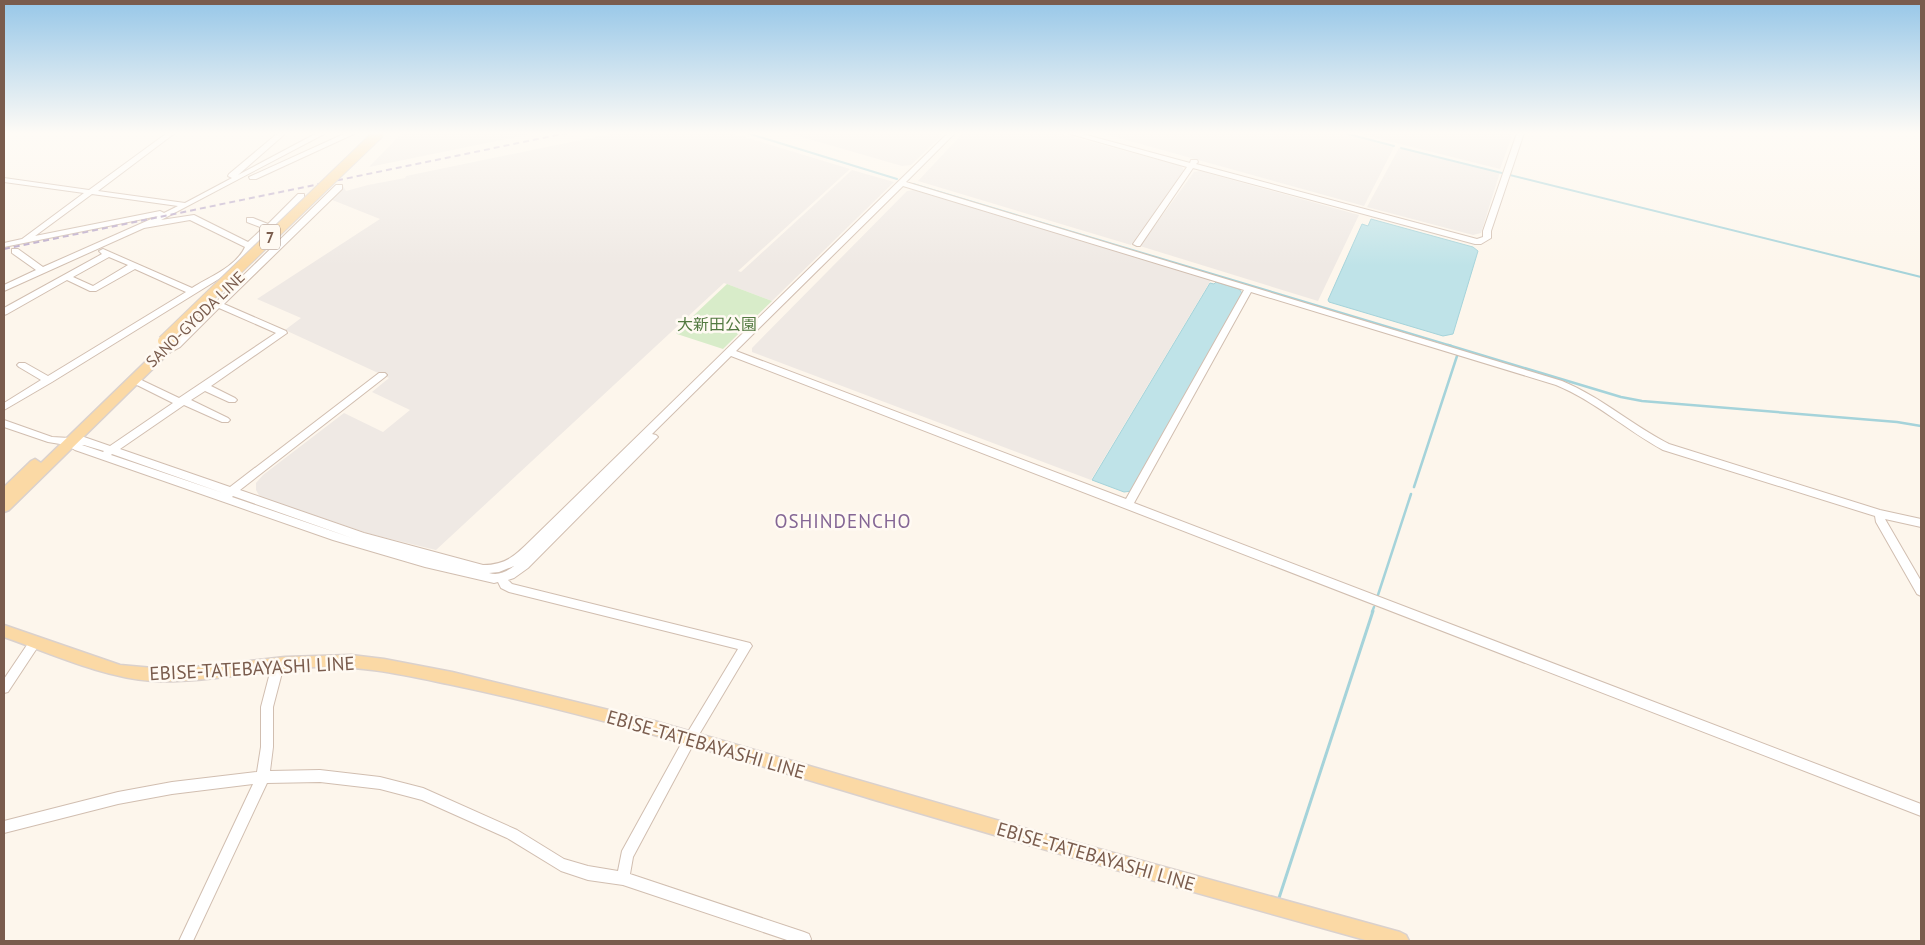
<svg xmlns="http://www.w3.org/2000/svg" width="1925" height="945" font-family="'PT Sans','Noto Sans JP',sans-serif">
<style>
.industrial{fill:#efe9e4}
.green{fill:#d8ecc9}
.water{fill:#bfe3e8;stroke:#a5d3da}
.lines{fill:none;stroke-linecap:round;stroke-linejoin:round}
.stream-far2{stroke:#a5d3da;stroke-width:2}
.stream-far1{stroke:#a5d3da;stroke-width:2.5}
.stream{stroke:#a5d3da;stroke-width:3}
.minor-casing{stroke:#d1beb0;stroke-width:2}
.major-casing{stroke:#dad1cd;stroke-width:3}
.minor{fill:#fff;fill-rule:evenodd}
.major{fill:#fbd9a5;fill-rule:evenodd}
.rail{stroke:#b9a8c9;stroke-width:2;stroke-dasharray:6 4;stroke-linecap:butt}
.major-bridge-casing{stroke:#dad1cd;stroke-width:12;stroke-linecap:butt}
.major-bridge{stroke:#fbd9a5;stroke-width:10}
.labels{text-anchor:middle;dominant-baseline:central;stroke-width:5;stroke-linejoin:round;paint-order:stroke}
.shield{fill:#fffaf3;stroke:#a28b7f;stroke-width:1}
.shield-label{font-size:15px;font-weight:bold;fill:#7a5c4d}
.street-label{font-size:16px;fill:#7a5c4d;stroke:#fffaf3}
.park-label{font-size:16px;fill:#537a41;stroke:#fffaf3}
.quarter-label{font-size:19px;letter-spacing:1px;fill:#846695;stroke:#fffaf3}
.near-street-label{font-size:19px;fill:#7a5c4d;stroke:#fffaf3}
</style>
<rect width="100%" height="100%" fill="#fdf6ec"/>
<!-- industrial -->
<path class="industrial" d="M402,133H536L369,167Z
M615,133H732L850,169L738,271L741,272L852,170L894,182L772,301L724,283L436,550L370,534L260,497L256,490V483L263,475L344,413L383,432L410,410L372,392L389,378L285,330L301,318L257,299L380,219L330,199L343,186L346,191L368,185L405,178L406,176Z
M788,133H944L911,165L902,166Z
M963,133H1058L1181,166L1184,170L1131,245L918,181Z
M1101,133H1341L1394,147L1364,206Z
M1356,133H1513L1500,169Z
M1399,148L1500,172L1481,233L1473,235L1367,207Z
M1200,171L1359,215L1318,301L1140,246L1194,172Z
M914,190L1211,280L1091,480L752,352V348L907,191Z"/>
<!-- green -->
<path class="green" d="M727,284L772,301L723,349L677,334L676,332Z"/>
<!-- water -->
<path class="water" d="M1371,219L1473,247L1478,251L1453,334L1443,336L1329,302L1328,300L1362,224L1368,226Z
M1216,282L1239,289L1242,293L1132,491L1124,492L1092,480L1210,283L1214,284Z"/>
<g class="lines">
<!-- stream-far2 -->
<path class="stream-far2" d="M747,133L897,179
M1344,133L1394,146
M1401,148L1921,277
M913,184L1452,346"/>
<!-- stream-far1 -->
<path class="stream-far1" d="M1448,345L1621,397L1642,401L1897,422L1921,426
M1414,487L1457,356
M1378,595L1411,494
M1372,612L1374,607"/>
<!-- stream -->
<path class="stream" d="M1278,901L1373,611"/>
<defs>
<path id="minor" d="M167,133H175L98,191L185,203L232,178L228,176L229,174L278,133H286L238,175L317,133H326L161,220L194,215L248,242L263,228L247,222V218H253L268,224L298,194H304V198L253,247L249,255L235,269L52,382L4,410V403L41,380L19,367L17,365L19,363H25L48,376L186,292L135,269L96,291H90L67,280L7,314L4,315V308L102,254L99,251L103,249L192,288C209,277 236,267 245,247L190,220L144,228L4,291V285L36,270L12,253V249H18L43,267L158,216L4,247V243L22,239L84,193L4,182V178L89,190ZM92,194L178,206L164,213L160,211L35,236ZM109,257L128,265L93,286L73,277Z
M346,133H356L256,179H250L249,177Z
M948,133H955L906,182L1562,381C1601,397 1632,425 1669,444L1880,510L1921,519V527L1885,519L1921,581V596L1917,594L1876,522L1875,516L1663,450C1626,430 1595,401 1556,385L1251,292L1134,503L1921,804V816L731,356L652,434L656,435L658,437L656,439L528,568L514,578L508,580L512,584L750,643L752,646L750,649L694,743L633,857L630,874L804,932L809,934L811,939L810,941H790L623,885L588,880L561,871L507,838L422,800L380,789L320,782L267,783L193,941H179L253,784L172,794L118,804L4,833V821L118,792L172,782L257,772L261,747V707L272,665L274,661L278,660L282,661L284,665L273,707V747L270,771L320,770L380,777L423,788L517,830L564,859L588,866L618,871L622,851L686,735L738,649L509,592L501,588L498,582L494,583L425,567L333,540L75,450L66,445L48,442L4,427V420L52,437L70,438L84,437L110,446L173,403L131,382L129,380L131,378H137L179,398L276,333L219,308L180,347L165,355L161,352L174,343L336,185H342V189L224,304L286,331L287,333L211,386L235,398L237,400L235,402H229L205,391L191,400L228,418L230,420L228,422H222L184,405L120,449L230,487L379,373H385L387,375L385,377L240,490L364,533L483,565C506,565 516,555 531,540ZM903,186L1244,290L1126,499L736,351ZM82,445H84L104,451L103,452ZM112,454L223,493L111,455ZM233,496L352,538L232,497ZM514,566C506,572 498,576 489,573L499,572Z
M1067,133H1079L1190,163L1191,160H1197L1198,162L1196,164L1477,239L1483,237V231L1517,133H1524L1491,231V238L1481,244H1475L1193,168L1140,246H1137L1133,244L1187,167Z
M35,637L39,639L41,642L39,645L8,692L4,693V679L31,639Z"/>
<path id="major" d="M173,338L179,342L177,345L9,510L4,512V487L31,461L35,459L41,463L169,339Z
M4,625L120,665L153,668H186L285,657L351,655L384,659L452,672L654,721L1041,833L1400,932L1406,935L1409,941H1369C1210,897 1051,852 892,805C745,761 598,715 448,684C404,675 360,665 315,667C261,670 207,683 153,681C104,678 50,653 4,637Z"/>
</defs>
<!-- minor casing -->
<use href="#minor" class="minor-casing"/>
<!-- major casing -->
<use href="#major" class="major-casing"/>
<!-- minor -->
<use href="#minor" class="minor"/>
<!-- major -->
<use href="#major" class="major"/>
<!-- rail -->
<path class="rail" d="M4,249L567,133"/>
<defs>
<path id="major-bridge" d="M163,341L379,133"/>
</defs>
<!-- major-bridge casing -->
<use href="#major-bridge" class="major-bridge-casing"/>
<!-- major-bridge -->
<use href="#major-bridge" class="major-bridge"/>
</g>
<!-- sky -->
<linearGradient id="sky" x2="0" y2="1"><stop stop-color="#97c7e8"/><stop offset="0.5" stop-color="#fefbf6"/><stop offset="1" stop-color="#fefbf6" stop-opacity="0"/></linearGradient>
<rect width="1925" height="266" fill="url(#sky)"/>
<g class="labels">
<!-- shield labels -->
<rect class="shield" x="260" y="224.5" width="20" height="25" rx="4"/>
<g class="shield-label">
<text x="270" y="237">7</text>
</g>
<!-- street labels -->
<g class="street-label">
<text transform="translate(195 319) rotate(-44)">SANO-GYODA LINE</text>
</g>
<!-- park labels -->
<g class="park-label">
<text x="717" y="324">大新田公園</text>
</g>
<!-- quarter labels -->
<g class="quarter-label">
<text x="843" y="521">OSHINDENCHO</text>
</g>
<!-- near-street labels -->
<g class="near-street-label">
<text transform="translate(252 668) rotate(-3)">EBISE-TATEBAYASHI LINE</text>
<text transform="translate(706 744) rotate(16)">EBISE-TATEBAYASHI LINE</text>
<text transform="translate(1096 856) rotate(16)">EBISE-TATEBAYASHI LINE</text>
</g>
</g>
<!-- border -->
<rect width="1925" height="945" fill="none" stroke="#7a5c4d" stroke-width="10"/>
</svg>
